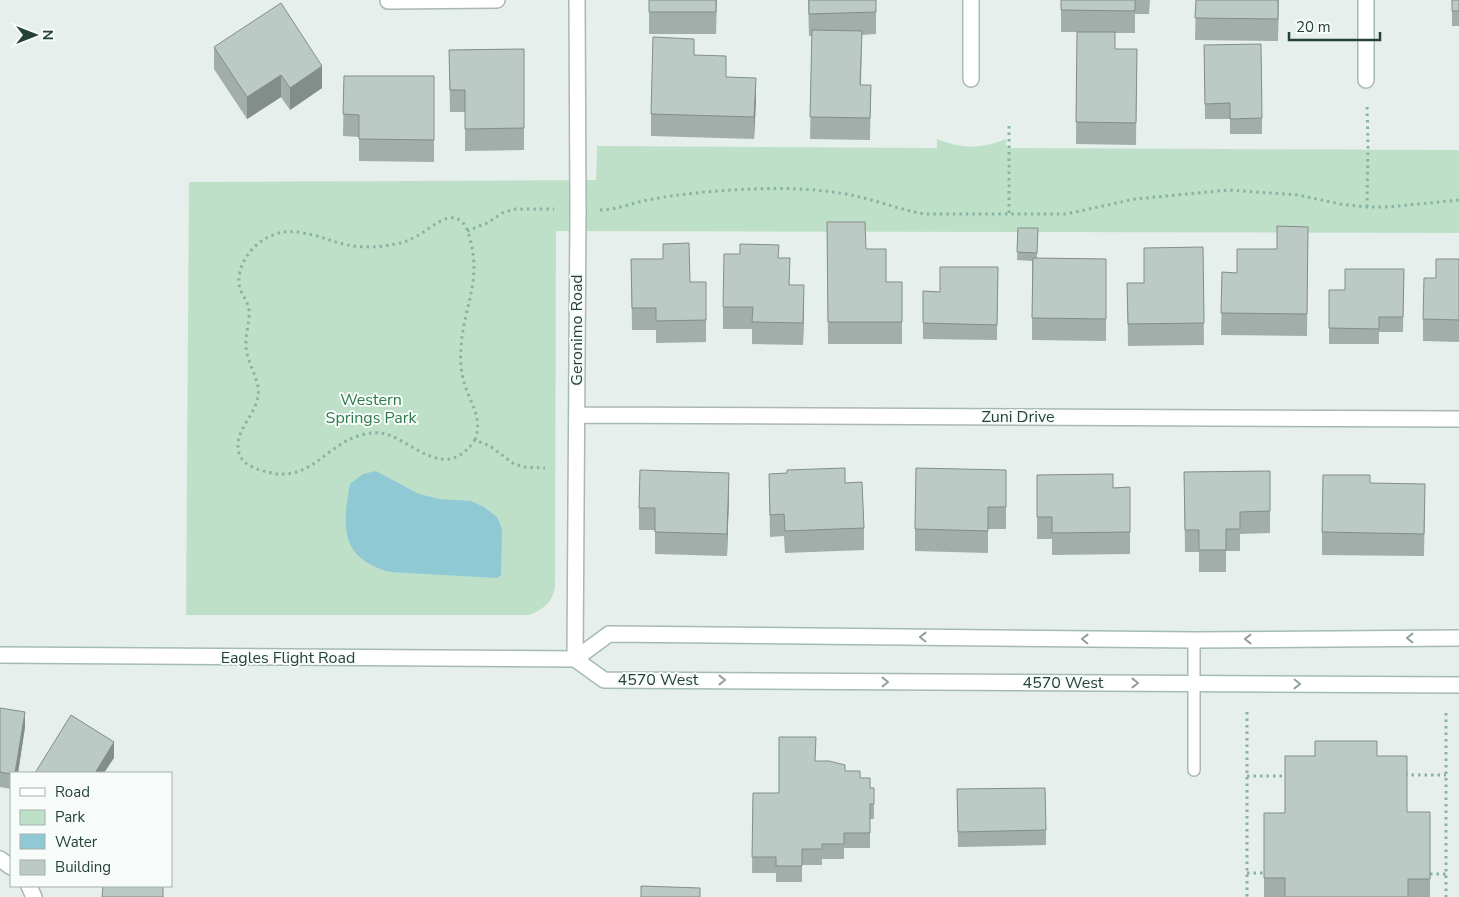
<svg xmlns="http://www.w3.org/2000/svg" width="1459" height="897" font-family="'Nunito Sans',sans-serif">
<style>
.green{fill:#bfe0c8}
.water{fill:#8ec9d4}
.lines{fill:none;stroke-linecap:round;stroke-linejoin:round}
.lane-casing{stroke:#a8b8b2;stroke-width:14}
.street-casing{stroke:#a8b8b2;stroke-width:18}
.secondary-casing{stroke:#a4bbb3;stroke-width:18}
.path{stroke:#86b3a5;stroke-width:3;stroke-dasharray:2.5 4;stroke-linecap:butt}
.lane{stroke:#fff;stroke-width:11}
.street{stroke:#fff;stroke-width:15}
.secondary{stroke:#fff;stroke-width:15}
.wall{fill:#a1aea9}
.shaded-wall{fill:#838d89}
.building{fill:#bbcac4;stroke:#838d89}
.oneway{stroke:#92a09c}
.labels{text-anchor:middle;dominant-baseline:central;stroke-width:4;stroke-linejoin:round;paint-order:stroke}
.street-label{font-size:16px;fill:#24423a;stroke:#f7fbf9}
.park-label{font-size:16px;fill:#2d7a4b;stroke:#f7fbf9}
</style>
<rect width="100%" height="100%" fill="#e6efeb"/>
<!-- green -->
<path class="green" d="M937,139C962,149 981,149 1006,139L1007,148L1459,150V233L556,231L555,585C554,601 543,610 529,615H186L189,182L596,180L597,146L937,148Z"/>
<!-- water -->
<path class="water" d="M376,471L419,494L439,499L471,501L484,507L497,517L502,529L501,575L497,578L390,572C340,558 342,528 350,484L363,474Z"/>
<g class="lines">
<defs>
<path id="lane" d="M1194,640V770"/>
<path id="street" d="M1366,0V80
M388,1L497,0
M971,79V0
M577,415L1459,419
M575,659L578,210L577,0
M0,859L11,867
M29,886L34,897"/>
<path id="secondary" d="M0,655L575,659
M575,659L609,634L1194,640L1459,638
M575,659L604,680L1459,685"/>
</defs>
<!-- lane casing -->
<use href="#lane" class="lane-casing"/>
<!-- street casing -->
<use href="#street" class="street-casing"/>
<!-- secondary casing -->
<use href="#secondary" class="secondary-casing"/>
<!-- path -->
<path class="path" d="M1009,126V214
M1367,207L1368,146L1367,103
M600,210C616,210 632,203 648,200C667,196 686,194 705,192C752,188 800,186 846,194C873,199 897,209 924,214H1066L1135,199L1228,190L1298,195L1340,204L1367,207H1389L1459,200
M467,231L487,223L504,212L516,209H554
M475,440C483,416 470,404 464,382C461,372 460,360 461,349C463,307 482,283 470,239C468,233 467,226 462,222C449,209 429,230 417,236C410,240 403,243 395,244C377,248 357,248 339,243C329,240 319,236 308,234C300,232 292,231 284,232C260,235 237,259 239,284C240,294 248,300 249,310C250,322 245,335 246,347C247,361 256,374 258,387C262,412 232,429 239,453C242,463 251,467 260,470C310,487 322,446 361,435C371,432 380,432 389,435C419,447 447,480 475,440L490,446L514,464L525,467L545,468
M1247,712V897
M1446,713V897
M1405,775H1446
M1247,776H1288
M1247,873H1264
M1430,874H1446"/>
<!-- lane -->
<use href="#lane" class="lane"/>
<!-- street -->
<use href="#street" class="street"/>
<!-- secondary -->
<use href="#secondary" class="secondary"/>
</g>
<!-- wall -->
<path class="wall" d="M649,0H717L716,34H649Z
M808,0H876V34L862,35L861,85H871L870,140L810,139L812,36H809Z
M1061,0H1150L1149,14H1135V33H1115V49H1137L1136,145L1076,144L1077,32H1061Z
M1196,0H1279L1278,41L1195,40Z
M1452,0H1459V26H1452Z
M1204,45L1262,118V134H1230V119H1205Z
M214,47L322,88L290,110L281,97L247,119L214,69Z
M524,49V150L465,151V112H450L449,50Z
M694,55L726,77L756,100L754,139L651,136V114Z
M344,76H434V162L359,161V137L343,136Z
M827,222L866,249L886,282H902V344H828Z
M1308,227L1307,336L1221,335L1222,272L1237,273L1277,249Z
M1018,228H1038L1037,258L1106,259V341L1032,340V261L1017,260Z
M1203,247L1204,345L1128,346L1127,283H1144Z
M779,258L790,285L804,307L803,345L752,344V329H723V307Z
M631,259L690,282H706V342L656,343V330H632Z
M1459,259V342L1423,341V319L1436,278Z
M998,267L997,340L923,339V291L940,292Z
M1404,269L1403,332H1379V344H1329V290H1345Z
M1006,470V529H988V553L915,551V529Z
M1270,471V533L1240,534V551H1226V572H1199V552H1185L1184,472Z
M769,474L845,483L864,528V550L785,553L784,536L770,537Z
M1037,475L1113,488L1130,487V554L1052,555V539H1037Z
M1370,483L1425,506L1424,556L1322,555V532Z
M729,495L727,556L655,554V530H639V508Z
M0,708L25,727L18,773H11V789L0,787Z
M1377,756L1407,812H1430V897H1264V813H1285Z
M816,761L845,771L860,778L870,788H874V819H870V848H844V859H822V865H802V882H776V873H752L753,793H779Z
M957,789L1046,830V845L958,847Z"/>
<!-- shaded-wall -->
<path class="shaded-wall" d="M322,66V88L290,110V88Z
M281,75V97L247,119V97Z
M756,78V100L754,139V117Z
M804,285V307L803,345V323Z
M729,473V495L727,556V534Z
M25,712V727L18,773H15Z
M114,742V758L104,773H95Z"/>
<!-- building -->
<path class="building" d="M649,0H716V12H649Z
M809,0H876V12L809,14Z
M1061,0H1135V11L1061,10Z
M1196,0H1278V19L1195,18Z
M1452,0H1459V11H1452Z
M281,3L322,66L290,88L281,75L247,97L214,47Z
M812,30L862,31L860,85H871L870,118L810,117Z
M1077,32H1115V49H1137L1136,123L1076,122Z
M653,37L694,39V55L726,56V77L756,78L754,117L651,114Z
M1261,44L1262,118L1230,119V103L1205,104L1204,45Z
M524,49V128L465,129V90H450L449,50Z
M344,76H434V140L359,139V115L343,114Z
M827,222H865L866,249H886V282H902V322H828Z
M1277,226L1308,227L1307,314L1221,313L1222,272L1237,273V249H1277Z
M1018,228H1038L1037,253L1017,252Z
M689,243L690,282H706V320L656,321V308H632L631,259H663V244Z
M740,244L779,245L778,258H790L789,285H804L803,323L752,322L753,307H723L724,254H740Z
M1203,247L1204,323L1128,324L1127,283H1144V248Z
M1033,258L1106,259V319L1032,318Z
M1436,259H1459V320L1423,319L1424,278H1436Z
M940,267H998L997,325L923,323V291L940,292Z
M1345,269H1404L1403,317H1379V329L1329,328V290H1345Z
M845,468V483L862,482L864,528L785,531L784,514L770,515L769,474L787,473V470Z
M916,468L1006,470V507H988V531L915,529Z
M640,470L729,473L727,534L655,532V508H639Z
M1270,471V511L1240,512V529H1226V550H1199V530H1185L1184,472Z
M1113,474V488L1130,487V532L1052,533V517H1037V475Z
M1323,475H1370V483L1425,484L1424,534L1322,532Z
M0,708L25,712L15,773L11,774L0,772Z
M71,715L114,742L95,773H35Z
M779,737H816L815,761H829L845,765V771H860V778H870V788H874V804H870V833H844V844H822V849H802V866H776V857H752L753,793H779Z
M1315,741H1377V756H1407V812H1430V879H1408V897H1285V878H1264V813H1285V756H1315Z
M1045,788L1046,830L958,832L957,789Z
M103,886H163V897H102Z
M641,886L700,888V897H641Z"/>
<!-- one-way arrows -->
<defs><path id="oneway-chevron" d="M-2-3.5L2.5 0L-2 3.5" fill="none" stroke-width="1.6" stroke-linecap="round" stroke-linejoin="round" transform="scale(1.25)"/></defs>
<g class="oneway">
<use href="#oneway-chevron" transform="translate(923 637) rotate(-179)"/>
<use href="#oneway-chevron" transform="translate(1410 638) rotate(180)"/>
<use href="#oneway-chevron" transform="translate(1085 639) rotate(-179)"/>
<use href="#oneway-chevron" transform="translate(1248 639) rotate(180)"/>
<use href="#oneway-chevron" transform="translate(722 680)"/>
<use href="#oneway-chevron" transform="translate(885 682)"/>
<use href="#oneway-chevron" transform="translate(1135 683)"/>
<use href="#oneway-chevron" transform="translate(1297 684) rotate(1)"/>
</g>
<g class="labels">
<!-- street labels -->
<g class="street-label">
<text transform="translate(577 330) rotate(-90)">Geronimo Road</text>
<text x="1018" y="417">Zuni Drive</text>
<text x="288" y="658">Eagles Flight Road</text>
<text x="658" y="680">4570 West</text>
<text x="1063" y="683">4570 West</text>
</g>
<!-- park labels -->
<g class="park-label">
<text x="371" y="400">Western<tspan x="371" dy="18">Springs Park</tspan></text>
</g>
</g>
<!-- legend -->
<rect x="10" y="772" width="162" height="115" fill="#f7fbf9" stroke="#a3b1ad"/>
<rect x="20" y="788" width="25" height="8" fill="#ffffff" stroke="#a3b1ad"/>
<text x="55" y="797" font-size="15" fill="#24423a">Road</text>
<rect x="20" y="810" width="25" height="15" fill="#bfe0c8" stroke="#a3b1ad"/>
<text x="55" y="822" font-size="15" fill="#24423a">Park</text>
<rect x="20" y="834" width="25" height="15" fill="#8ec9d4" stroke="#a3b1ad"/>
<text x="55" y="847" font-size="15" fill="#24423a">Water</text>
<rect x="20" y="860" width="25" height="15" fill="#bbcac4" stroke="#a3b1ad"/>
<text x="55" y="872" font-size="15" fill="#24423a">Building</text>
<!-- north arrow -->
<g transform="translate(35 35) rotate(90)" stroke="#f7fbf9" stroke-width="4" paint-order="stroke">
<path d="M0-4L9 19L0 12L-9 19Z" fill="#24423a"/>
<text y="-8" font-size="14" font-weight="bold" text-anchor="middle" fill="#24423a">N</text>
</g>
<!-- scale -->
<path d="M1289 32v8h91v-8" fill="none" stroke="#24423a" stroke-width="2.5"/>
<text x="1296" y="32" font-size="15" fill="#24423a" stroke="#f7fbf9" stroke-width="4" paint-order="stroke">20 m</text>
</svg>
